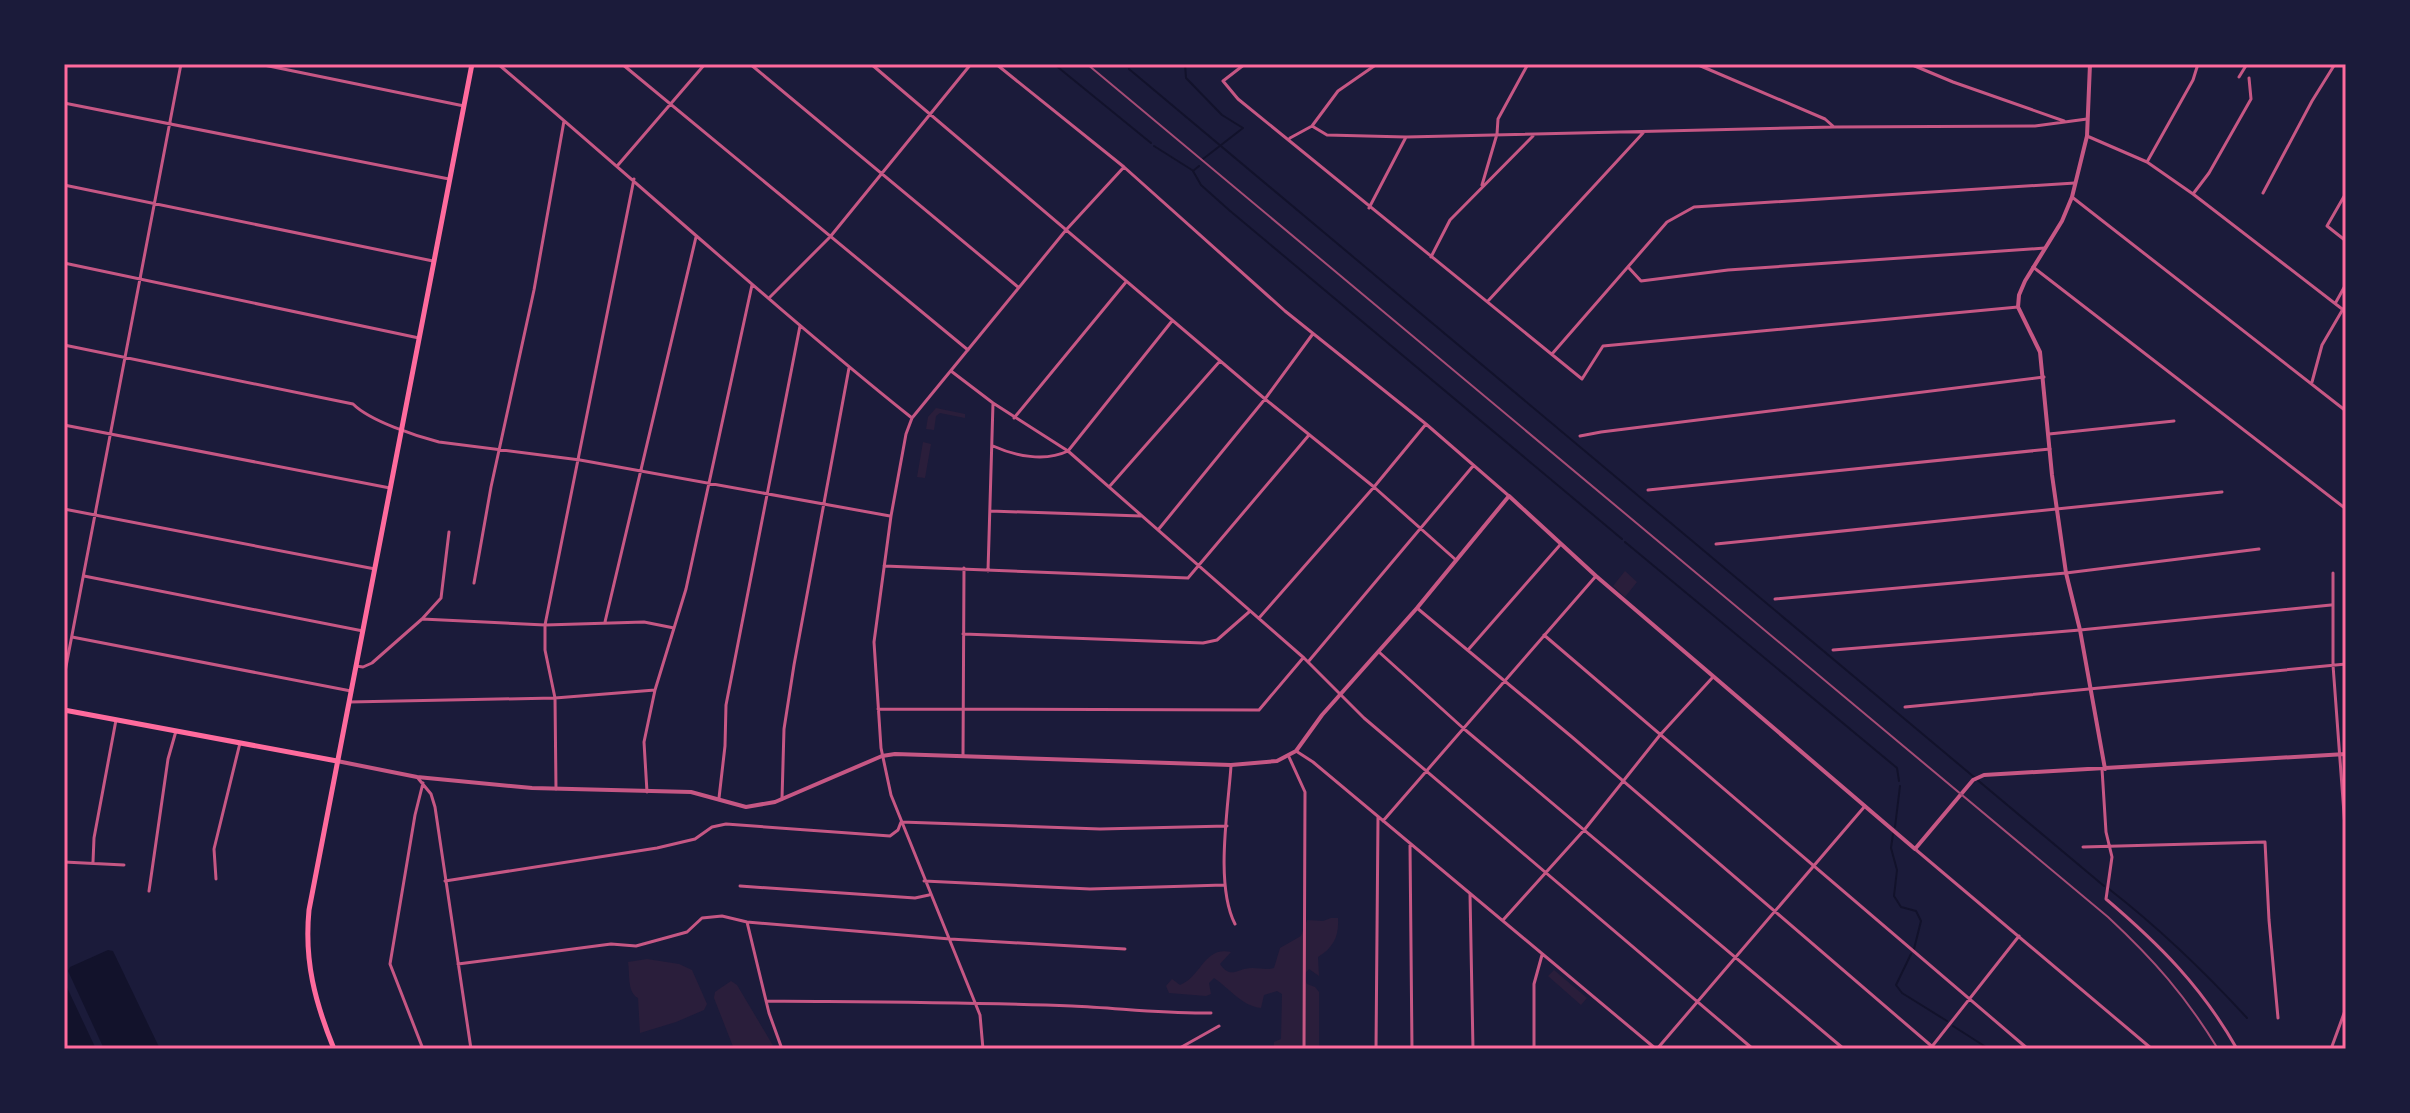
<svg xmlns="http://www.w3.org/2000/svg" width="2410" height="1113" font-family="Raleway,sans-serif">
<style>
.green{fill:#2a1e3b}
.water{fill:#12122b}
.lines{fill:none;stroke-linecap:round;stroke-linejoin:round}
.stream{stroke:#12122b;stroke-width:2}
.minor{stroke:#c65784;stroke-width:3}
.tertiary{stroke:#c65784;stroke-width:4}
.secondary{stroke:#ff6b9d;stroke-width:5}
.rail{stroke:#a44b75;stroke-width:2}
.neatline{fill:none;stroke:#ff6b9d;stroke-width:3}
</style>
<rect width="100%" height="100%" fill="#1b1b3a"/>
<!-- green -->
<path class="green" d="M936,408L965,414V418L940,413L936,416L934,430L926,429L928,417Z
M923,442L931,444L925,478L917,477Z
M1625,571L1637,582L1625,597L1613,586Z
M1331,918H1338C1339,936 1334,947 1318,957L1319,976L1309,969L1303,976L1307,984L1315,987L1319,992V1049L1274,1048V1042L1281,1039L1282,994L1277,991L1264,995L1261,1008C1242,1006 1229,988 1214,978L1209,983L1211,994L1206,996L1169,993L1166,986L1172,979L1180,985C1202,976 1204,946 1231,952L1220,964C1231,980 1237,968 1252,968C1261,968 1265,970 1274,968L1280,948L1301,936L1307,920L1323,921Z
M647,959L679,964L692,970L707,1004L704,1010L676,1022L640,1033L638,998C627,992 630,974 628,962Z
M1554,970L1587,998L1581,1005L1548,976Z
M731,981L737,985L775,1049H734L714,998L715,992Z"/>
<!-- water -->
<path class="water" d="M108,950L113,951L160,1049H104L68,971L70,967Z
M64,981L96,1049H64Z"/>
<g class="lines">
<!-- stream -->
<path class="stream" d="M1054,64L1151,143
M1185,64L1186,78L1222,115L1243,128L1203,159
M1129,69L2104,886
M1154,146L1192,170
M1199,166L1193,171L1201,185L1229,210L1622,539
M1625,542L1897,768L1899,781
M1895,827L1900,786
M1893,834L1891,848L1897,870L1894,896L1901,907L1916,911L1921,921L1914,949
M2109,889C2159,928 2204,971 2247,1018
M1911,954L1896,985L1902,993L1947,1021
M1953,1026L1989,1049"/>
<!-- minor -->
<path class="minor" d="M259,64L464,106
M498,64C636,181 770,304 912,418
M622,64L968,350
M750,64L1018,287
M871,64L1265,399L1374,487L1456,560
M996,64L1124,167L1285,311L1426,424L1509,496
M1245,64L1223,81L1238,99L1582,379L1603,346L2018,307
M1696,64L1825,119L1834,127
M1910,64L1953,82L2064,121
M2239,77L2247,64
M64,103L449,179
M1312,126L1327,135L1406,137L1834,127L2035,126L2087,119
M2087,136L2147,162L2193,194L2346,312
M1290,138L1312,126L1338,91L1377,64
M2147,162L2193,80L2198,64
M618,165L705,64
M64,185L433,261
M1482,185L1497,134L1498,119L1528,64
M2263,193L2312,101L2335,64
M2346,193L2327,226L2346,241
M2193,194L2209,173L2251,99L2249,78
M2072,197L2346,411
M1369,208L1406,137
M1431,257L1450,220L1533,136
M64,263L419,338
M2033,267L2346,509
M1629,268L1641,281L1728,270L2045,248
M770,297L830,237L971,64
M1488,301L1643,133
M2336,302L2346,284
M64,345L353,404C370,421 416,436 439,442L580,460L890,516
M1552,354L1667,222L1694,207L2075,183
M951,371L993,403L1068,451L1304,658L1364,718L1753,1049
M2312,382L2322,345L2343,309
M1014,418L1126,282
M64,425L390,488
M2049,434L2174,421
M1580,436L1601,432L2044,377
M993,446C1015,456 1045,462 1068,451L1172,321
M1109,487L1220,361
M1648,490L2050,449
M64,509L375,569
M990,511L1141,516
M1158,530L1265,399L1312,335
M1716,544L2222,492
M884,566L1188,578L1309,435
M988,571L993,403
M2333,573V665L2346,841
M84,576L363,631
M474,583L491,487L534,290L564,121
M1775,599L2066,573L2259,549
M1417,608L1572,737L1935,1049
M1259,618L1374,487L1426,424
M422,619L545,625L644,622L674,628
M605,622L696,237
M963,634L1203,643L1217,640L1249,612
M1544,635L2028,1049
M72,637L351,691
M1468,650L1560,545
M1833,650L2080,630L2331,605
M1379,652L1463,728L1844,1049
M1308,662L1473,466
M356,666L363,667L372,663L422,619L441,598L449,532
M64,677L181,64
M349,702L555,698L655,690
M1905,707L2346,664
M878,709L1259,710L1303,658
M1296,751L1313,762L1656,1049
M963,756L964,568
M1289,757L1305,792L1304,1049
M1231,766C1228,810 1215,885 1235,924
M2102,769L2106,832L2112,857L2106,899C2160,945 2202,987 2237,1049
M417,777L431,794L435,807L471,1049
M556,789L555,698L545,650V625L634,179
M647,792L644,742L655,690L686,589L752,285
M719,798L725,746L726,705L800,326
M782,799L784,729L794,665L849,368
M1383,821L1596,576
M1410,845L1412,1049
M2083,847L2265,842L2269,920L2278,1018
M1915,849L2152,1049
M64,862L124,865
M93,862L94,838L116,720
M216,879L214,849L240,743
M445,881L657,848L695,839L712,827L726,824L890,836L898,830L901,822L1100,829L1227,826
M924,881L1090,889L1224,885
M740,886L915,898L929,895
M149,891L168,759L176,731
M1470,894L1473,1049
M1504,919L1585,829L1660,735L1713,677
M747,922L769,1013L782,1049
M458,964L611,944L636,946L687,932L702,918L722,916L747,922L950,939L1125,949
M766,1001C868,1002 970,1002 1072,1006C1119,1008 1164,1014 1211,1013
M423,1049L390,964L415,815L423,783
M983,1049L980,1015L891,795L881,748L874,642L891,516L906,434L912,418L1066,230L1124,167
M1178,1049L1219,1026
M1376,1049L1378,817
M1534,1049V984L1542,955
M1657,1049L1865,806
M1930,1049L2019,936
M2331,1049L2346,1008"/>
<!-- tertiary -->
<path class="tertiary" d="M2090,64L2087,136L2072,197L2062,221L2025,281L2019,295L2018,307L2040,352L2052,475L2066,573L2080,630L2105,769
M337,761L417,777L532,788L691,792L746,807L775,802L882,756L895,754L1231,765L1277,761L1296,751L1322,715L1417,608L1509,496L1596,576L1915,849L1973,780L1984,775L2346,754"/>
<!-- secondary -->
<path class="secondary" d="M64,710L337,761
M334,1049C315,1002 304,961 309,910L472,64"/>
<!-- rail -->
<path class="rail" d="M1087,64L2108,917C2154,960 2185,995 2218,1049"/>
</g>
<!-- border -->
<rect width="2410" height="1113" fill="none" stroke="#1b1b3a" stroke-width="132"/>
<rect x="66" y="66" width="2278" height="981" class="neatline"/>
</svg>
